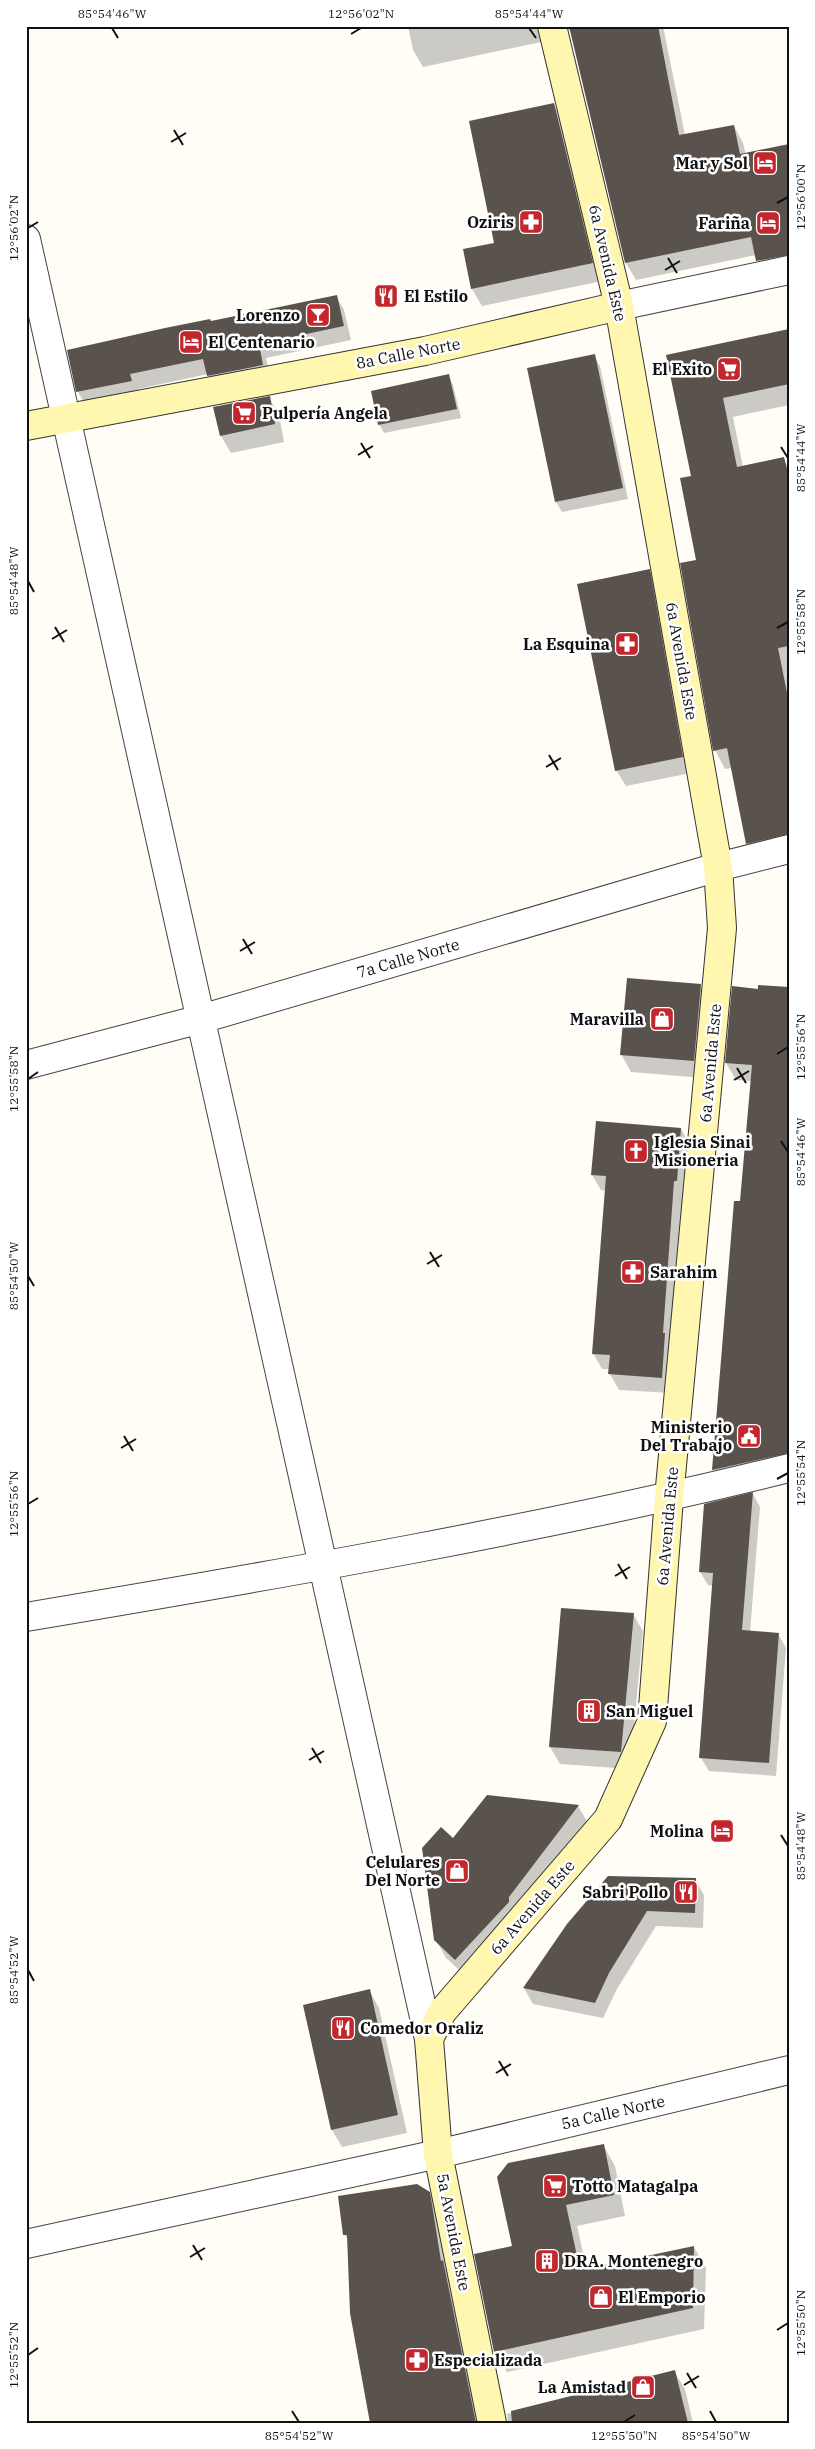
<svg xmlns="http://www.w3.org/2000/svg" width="815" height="2449" font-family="'IBM Plex Serif',serif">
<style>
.shadow{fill:#0003}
.building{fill:#5a524d}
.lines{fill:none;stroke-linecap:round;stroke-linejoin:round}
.street-casing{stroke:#444;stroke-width:30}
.secondary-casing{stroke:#333;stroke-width:30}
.street{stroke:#fff;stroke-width:28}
.secondary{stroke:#fff6b0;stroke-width:28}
.ticks{fill:none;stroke:#111;stroke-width:2}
.labels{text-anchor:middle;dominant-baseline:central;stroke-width:5;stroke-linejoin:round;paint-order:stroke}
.poi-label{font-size:16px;font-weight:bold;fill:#111;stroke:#fff;text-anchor:end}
.street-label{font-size:16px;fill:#111;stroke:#fff}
.neatline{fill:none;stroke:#111;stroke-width:2}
.ticks-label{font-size:12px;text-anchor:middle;fill:#111}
</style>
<rect width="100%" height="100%" fill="#fffdf5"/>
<!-- shadow -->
<path class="shadow" d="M408,26H663L685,135L734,126L743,143L746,155L789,146V274L767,278L756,255L636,280L626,263L572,31L559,28L546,41L423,67L413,50Z
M554,105L564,122L602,281L482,306L472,289L495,244Z
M336,296L344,310L351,340L266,358L271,380L216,390L208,374L138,389L139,395L86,406L78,392L68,351Z
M789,330V405L733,417L743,467L783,458L789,468V854L758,862L747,843L732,768L725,769L715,750L697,561L692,477L668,356Z
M594,356L600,366L628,499L562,512L556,502Z
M448,376L453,385L461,418L384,433L379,424Z
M269,398L279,415L284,442L231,453L221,436L215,408Z
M649,570L658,587L691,773L626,786L616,770Z
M700,985L710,1003L703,1078L631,1072L621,1054Z
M789,988V1473L723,1487L713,1470L735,1202H742L752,1081L736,1080L726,1063L759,990Z
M681,1129L690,1145L686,1196H683L672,1347L671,1393L619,1390L610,1374V1369H602L593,1353L606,1191L601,1190L592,1175Z
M753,1494L760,1507L750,1632L778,1634L786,1648L776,1776L709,1771L701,1758L714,1586L708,1585L700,1572Z
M633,1614L643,1631L630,1769L560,1764L550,1747Z
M578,1806L588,1823L466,1976L446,1958L436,1940L453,1840Z
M695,1880L704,1895L703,1928L656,1926L617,1989L603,2018L533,2004L524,1988L568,1925Z
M369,1990L379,2008L407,2133L342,2147L332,2130L305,2005Z
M603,2145L615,2166L625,2216L577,2226L587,2270L694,2247L706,2268L704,2329L507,2372L495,2351L513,2247Z
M429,2193L440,2212L482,2423H371L348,2241L345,2235Z
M674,2371L685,2389L693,2423H508L507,2414Z"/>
<!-- building -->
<path class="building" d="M569,26H658L679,135L734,125L740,154L789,144V255L756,261L751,237L625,263Z
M554,103L593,263L471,289L463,249L494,243L469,121Z
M337,295L344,326L259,344L263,365L207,376L203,359L130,374L132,381L76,392L67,350L165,328L210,319L211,321Z
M789,329V384L723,398L737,467L784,457L789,477V646L778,648L789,703V834L746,844L727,748L713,751L680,563L696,560L680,478L691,476L666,355Z
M595,354L623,488L555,502L527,368Z
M449,374L457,409L378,425L371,391Z
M270,396L275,424L220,436L213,407Z
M650,569L683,757L615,771L577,584Z
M627,978L701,984L694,1061L620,1055Z
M758,985L789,987V1453L712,1470L734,1201H740L752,1065L725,1063L732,986L758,989Z
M596,1121L681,1128L677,1181H674L663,1333H665L662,1378L608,1374L610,1355L592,1354L606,1176L591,1175Z
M753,1492L742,1630L779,1633L769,1763L699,1758L713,1573L699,1572L704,1504Z
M561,1608L634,1613L621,1752L549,1747Z
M487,1795L579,1805L509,1897V1902L455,1960L434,1940L422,1848L441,1827L453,1838Z
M608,1876L696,1878L695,1913L647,1911L609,1973L595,2003L523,1988L567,1924Z
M370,1989L398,2115L331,2130L303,2005Z
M604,2144L614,2195L566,2205L580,2270L694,2246L693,2308L494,2352L474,2254L512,2246L497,2177L508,2163Z
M417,2184L430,2192L441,2261L443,2260L476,2423H370L350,2313L347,2235H343L338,2196Z
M675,2370L688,2423H512L511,2411Z"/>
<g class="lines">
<defs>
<path id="street" d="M26,239L429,2039
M619,306L789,270
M26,1065L201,1019L718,867L789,849
M26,1617C282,1574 537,1530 789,1468
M26,2244L438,2154L789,2070"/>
<path id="secondary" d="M26,426L425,351L619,306
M492,2423L438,2154L429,2039L442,2012L608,1819L652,1721L669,1498L722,928L718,867L619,306L552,26"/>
</defs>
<!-- street casing -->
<use href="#street" class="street-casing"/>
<!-- secondary casing -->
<use href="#secondary" class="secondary-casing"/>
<!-- street -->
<use href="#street" class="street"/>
<!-- secondary -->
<use href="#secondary" class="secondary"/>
</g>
<!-- ticks -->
<path class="ticks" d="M112,28L118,38M529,28L536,38M351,34L361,28M174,130L183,145M171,142L186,133M777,203L788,197M28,228L38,222M668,258L677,273M665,270L680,261M361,443L370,458M781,447L788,458M358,455L373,446M28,581L34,592M55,627L64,642M777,628L788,622M52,639L67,630M549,755L558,770M546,767L561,758M243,939L252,954M240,951L255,942M777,1054L788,1047M737,1068L746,1083M28,1079L38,1072M734,1080L749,1071M781,1141L788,1152M430,1252L439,1267M427,1264L442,1255M28,1276L34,1286M124,1436L133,1451M121,1448L136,1439M777,1479L788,1473M28,1504L38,1498M618,1564L627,1579M615,1576L630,1567M312,1748L321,1763M309,1760L324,1751M781,1835L788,1846M28,1970L34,1981M499,2061L508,2076M496,2073L511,2064M193,2245L202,2260M190,2257L205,2248M777,2330L788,2323M28,2355L38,2348M687,2373L696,2388M684,2385L699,2376M292,2411L299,2422M710,2411L716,2422M624,2422L635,2415"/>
<!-- icons -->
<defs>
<symbol id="hotel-square" viewBox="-11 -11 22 22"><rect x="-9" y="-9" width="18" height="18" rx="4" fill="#c4262e" stroke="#fff"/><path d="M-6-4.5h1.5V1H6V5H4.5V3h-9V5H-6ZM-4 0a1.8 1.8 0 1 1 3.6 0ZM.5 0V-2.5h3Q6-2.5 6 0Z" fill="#fff"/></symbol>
<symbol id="pharmacy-square" viewBox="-11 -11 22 22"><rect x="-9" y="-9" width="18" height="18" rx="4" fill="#c4262e" stroke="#fff"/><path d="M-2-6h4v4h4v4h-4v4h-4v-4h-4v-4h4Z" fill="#fff"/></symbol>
<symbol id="restaurant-square" viewBox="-11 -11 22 22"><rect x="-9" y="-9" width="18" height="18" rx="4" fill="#c4262e" stroke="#fff"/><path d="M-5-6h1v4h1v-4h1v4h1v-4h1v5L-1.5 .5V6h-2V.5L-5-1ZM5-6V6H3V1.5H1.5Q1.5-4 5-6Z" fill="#fff"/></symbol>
<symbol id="bar-square" viewBox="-11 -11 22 22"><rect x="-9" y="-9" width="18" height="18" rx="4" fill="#c4262e" stroke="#fff"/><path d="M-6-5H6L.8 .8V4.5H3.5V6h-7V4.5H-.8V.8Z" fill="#fff"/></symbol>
<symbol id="supermarket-square" viewBox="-11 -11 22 22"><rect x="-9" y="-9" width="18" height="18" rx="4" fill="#c4262e" stroke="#fff"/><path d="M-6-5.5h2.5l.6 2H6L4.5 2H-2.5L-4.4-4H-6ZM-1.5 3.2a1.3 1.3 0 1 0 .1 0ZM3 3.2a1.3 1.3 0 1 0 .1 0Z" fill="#fff"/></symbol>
<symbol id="shop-square" viewBox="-11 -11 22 22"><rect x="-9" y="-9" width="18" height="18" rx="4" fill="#c4262e" stroke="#fff"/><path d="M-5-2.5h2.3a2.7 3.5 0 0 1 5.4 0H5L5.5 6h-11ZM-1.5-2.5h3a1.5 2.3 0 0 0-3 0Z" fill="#fff"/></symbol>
<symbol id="church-square" viewBox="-11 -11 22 22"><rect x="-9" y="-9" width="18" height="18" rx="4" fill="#c4262e" stroke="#fff"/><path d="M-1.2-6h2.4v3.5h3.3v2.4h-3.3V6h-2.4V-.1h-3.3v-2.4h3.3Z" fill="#fff"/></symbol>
<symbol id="civic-square" viewBox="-11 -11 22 22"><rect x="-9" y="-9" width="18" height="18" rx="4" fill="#c4262e" stroke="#fff"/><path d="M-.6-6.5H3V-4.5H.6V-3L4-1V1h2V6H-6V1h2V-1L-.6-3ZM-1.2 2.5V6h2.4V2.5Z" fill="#fff"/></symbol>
<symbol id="building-square" viewBox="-11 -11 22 22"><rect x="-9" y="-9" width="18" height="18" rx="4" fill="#c4262e" stroke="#fff"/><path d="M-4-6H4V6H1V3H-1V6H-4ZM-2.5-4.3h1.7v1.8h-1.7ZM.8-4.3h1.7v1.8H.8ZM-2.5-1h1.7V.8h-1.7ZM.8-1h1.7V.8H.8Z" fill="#fff"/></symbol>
</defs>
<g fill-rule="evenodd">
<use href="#hotel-square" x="751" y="149" width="28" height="28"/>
<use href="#pharmacy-square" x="517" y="208" width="28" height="28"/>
<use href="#hotel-square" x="754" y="209" width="28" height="28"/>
<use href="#restaurant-square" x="372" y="282" width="28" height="28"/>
<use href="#bar-square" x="304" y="301" width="28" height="28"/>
<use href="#hotel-square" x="177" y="328" width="28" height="28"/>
<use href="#supermarket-square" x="715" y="355" width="28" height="28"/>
<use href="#supermarket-square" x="230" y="399" width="28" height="28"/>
<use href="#pharmacy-square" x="613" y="630" width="28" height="28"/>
<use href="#shop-square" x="648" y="1005" width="28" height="28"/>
<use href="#church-square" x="622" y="1137" width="28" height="28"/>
<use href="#pharmacy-square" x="619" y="1258" width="28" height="28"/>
<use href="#civic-square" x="735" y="1422" width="28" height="28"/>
<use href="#building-square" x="575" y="1697" width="28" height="28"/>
<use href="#hotel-square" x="708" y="1817" width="28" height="28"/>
<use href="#shop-square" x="443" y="1857" width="28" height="28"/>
<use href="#restaurant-square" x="672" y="1878" width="28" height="28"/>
<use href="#restaurant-square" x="329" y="2014" width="28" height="28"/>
<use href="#supermarket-square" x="541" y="2172" width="28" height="28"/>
<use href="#building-square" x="533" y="2247" width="28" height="28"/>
<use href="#shop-square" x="587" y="2283" width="28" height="28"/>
<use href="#pharmacy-square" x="403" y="2346" width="28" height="28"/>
<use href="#shop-square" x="629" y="2373" width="28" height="28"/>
</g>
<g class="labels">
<!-- poi labels -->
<g class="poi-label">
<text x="748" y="163">Mar y Sol</text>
<text x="514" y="222">Oziris</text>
<text x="750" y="223">Fariña</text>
<text x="404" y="296" text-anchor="start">El Estilo</text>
<text x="300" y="315">Lorenzo</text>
<text x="208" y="342" text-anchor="start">El Centenario</text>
<text x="712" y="369">El Exito</text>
<text x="262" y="413" text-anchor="start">Pulpería Angela</text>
<text x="610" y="644">La Esquina</text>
<text x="644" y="1019">Maravilla</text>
<text x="654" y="1142" text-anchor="start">Iglesia Sinai<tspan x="654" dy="18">Misioneria</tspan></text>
<text x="650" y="1272" text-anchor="start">Sarahim</text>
<text x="732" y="1427">Ministerio<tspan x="732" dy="18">Del Trabajo</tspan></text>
<text x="606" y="1711" text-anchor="start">San Miguel</text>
<text x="704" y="1831">Molina</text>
<text x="440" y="1862">Celulares<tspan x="440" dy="18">Del Norte</tspan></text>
<text x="668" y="1892">Sabri Pollo</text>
<text x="360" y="2028" text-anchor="start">Comedor Oraliz</text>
<text x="572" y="2186" text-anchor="start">Totto Matagalpa</text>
<text x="564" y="2261" text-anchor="start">DRA. Montenegro</text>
<text x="618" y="2297" text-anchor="start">El Emporio</text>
<text x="434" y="2360" text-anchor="start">Especializada</text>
<text x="626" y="2387">La Amistad</text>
</g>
<!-- street labels -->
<g class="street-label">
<text transform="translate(608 263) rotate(77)">6a Avenida Este</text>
<text transform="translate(408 353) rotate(-11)">8a Calle Norte</text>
<text transform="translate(682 661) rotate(80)">6a Avenida Este</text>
<text transform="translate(408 958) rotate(-16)">7a Calle Norte</text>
<text transform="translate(710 1063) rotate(-85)">6a Avenida Este</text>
<text transform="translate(667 1526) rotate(-85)">6a Avenida Este</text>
<text transform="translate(532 1907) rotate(-49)">6a Avenida Este</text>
<text transform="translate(613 2112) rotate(-13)">5a Calle Norte</text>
<text transform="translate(454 2232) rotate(79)">5a Avenida Este</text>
</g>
</g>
<!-- border -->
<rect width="815" height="2449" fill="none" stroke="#ffffff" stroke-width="55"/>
<rect x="28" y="28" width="760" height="2394" class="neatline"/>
<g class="ticks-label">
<text x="112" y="18">85°54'46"W</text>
<text x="361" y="18">12°56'02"N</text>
<text x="529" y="18">85°54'44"W</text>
<text transform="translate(801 197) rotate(-90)" y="4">12°56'00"N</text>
<text transform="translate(14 228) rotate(-90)" y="4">12°56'02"N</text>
<text transform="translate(801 458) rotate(-90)" y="4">85°54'44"W</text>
<text transform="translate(14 581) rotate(-90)" y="4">85°54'48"W</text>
<text transform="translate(801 622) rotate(-90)" y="4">12°55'58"N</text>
<text transform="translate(801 1047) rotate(-90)" y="4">12°55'56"N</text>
<text transform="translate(14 1079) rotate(-90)" y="4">12°55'58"N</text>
<text transform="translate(801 1152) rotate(-90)" y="4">85°54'46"W</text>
<text transform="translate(14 1276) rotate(-90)" y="4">85°54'50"W</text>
<text transform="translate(801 1473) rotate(-90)" y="4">12°55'54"N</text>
<text transform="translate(14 1504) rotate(-90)" y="4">12°55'56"N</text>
<text transform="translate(801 1846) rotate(-90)" y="4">85°54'48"W</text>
<text transform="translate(14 1970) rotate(-90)" y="4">85°54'52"W</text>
<text transform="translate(801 2323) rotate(-90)" y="4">12°55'50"N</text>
<text transform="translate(14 2355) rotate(-90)" y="4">12°55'52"N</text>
<text x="299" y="2440">85°54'52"W</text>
<text x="624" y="2440">12°55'50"N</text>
<text x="716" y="2440">85°54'50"W</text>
</g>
</svg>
